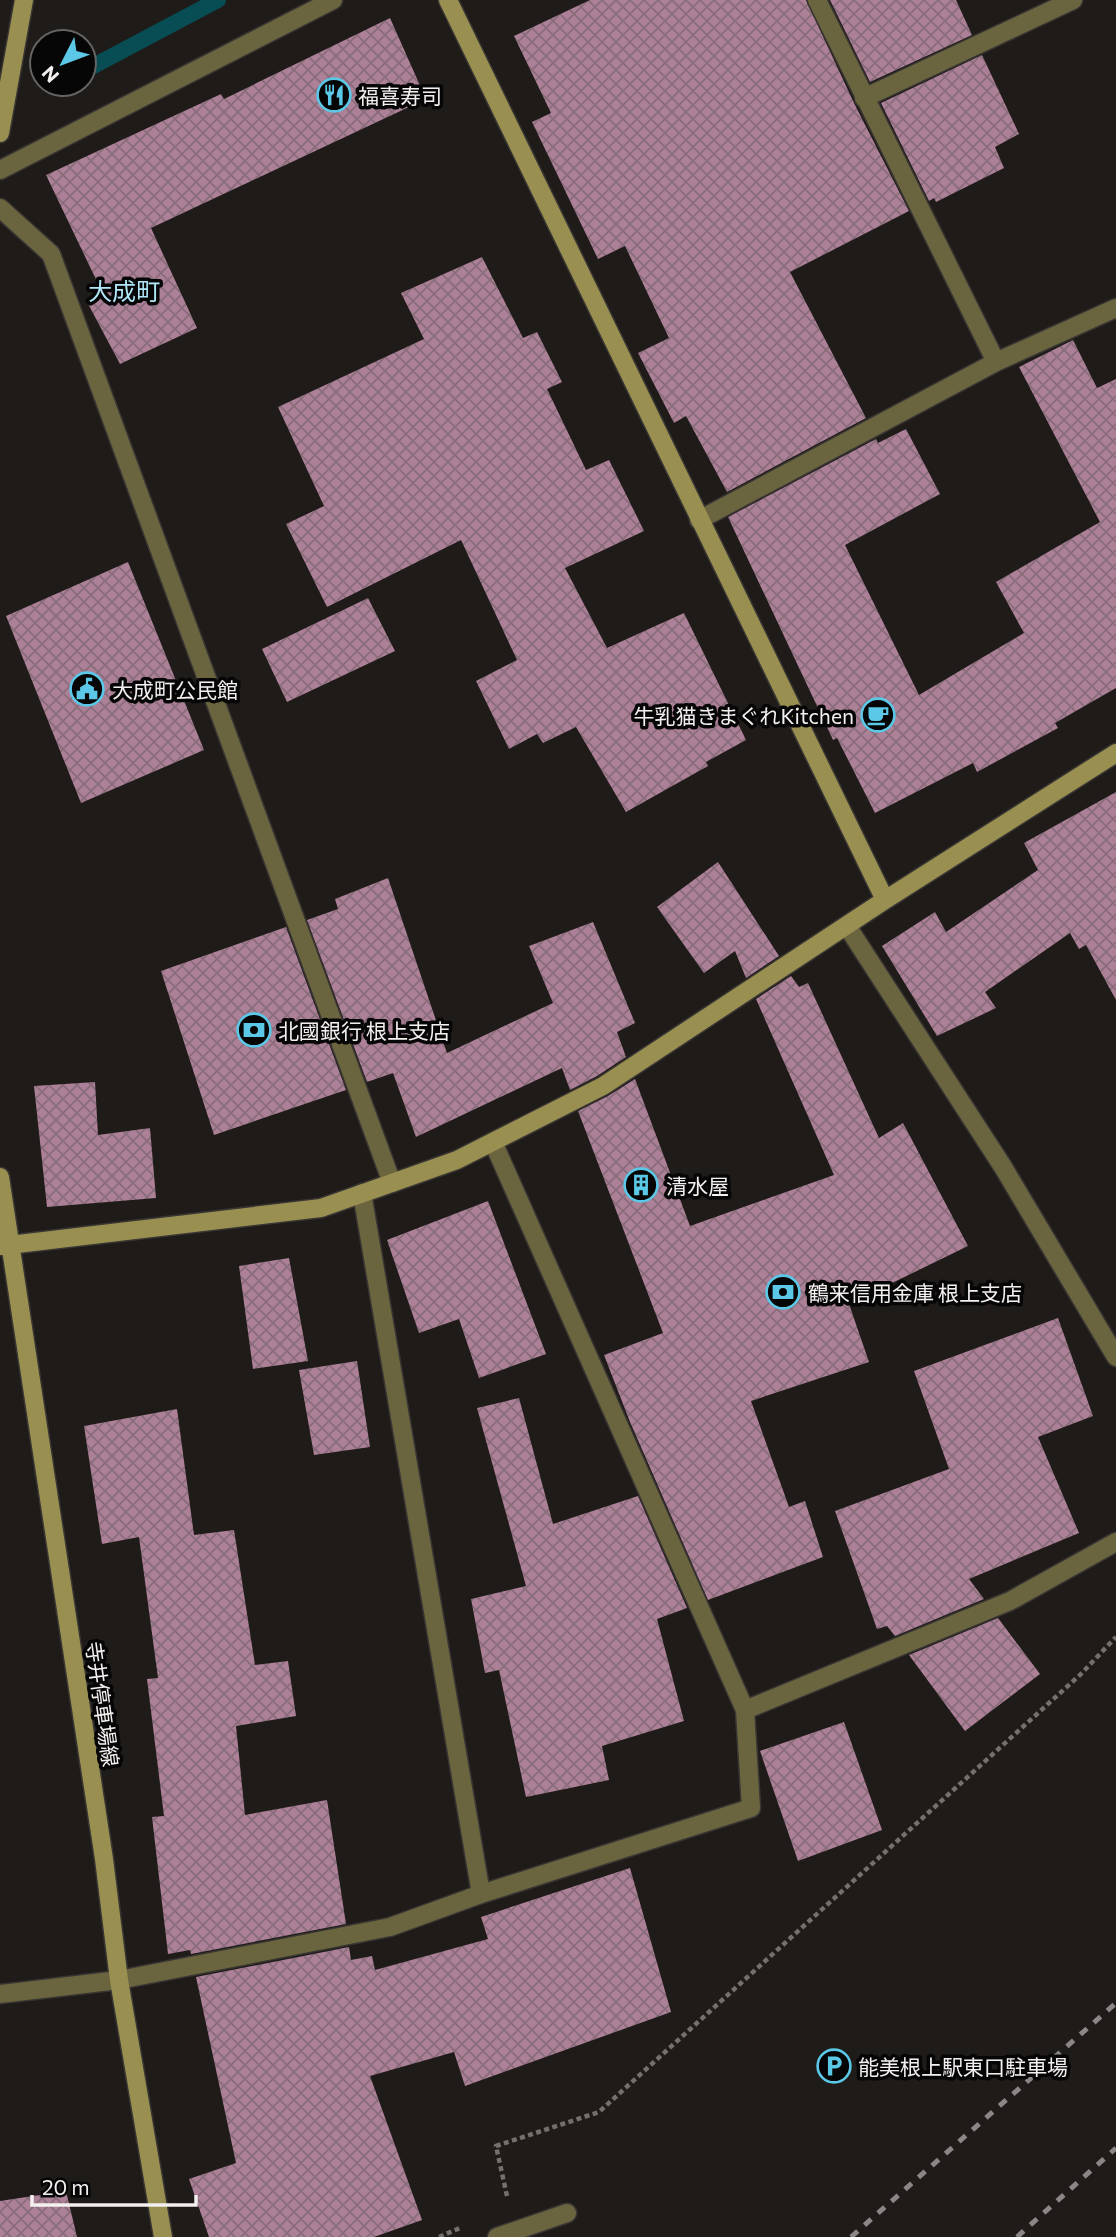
<svg xmlns="http://www.w3.org/2000/svg" width="1116" height="2237" font-family="Commissioner,'Noto Sans JP',sans-serif">
<style>
.lines{fill:none;stroke-linecap:round;stroke-linejoin:round}
.stream{stroke:#084d54;stroke-width:16}
.building{fill:url(#building-cross-hatch)}
.lane-casing{stroke:#383533;stroke-width:21}
.street-casing{stroke:#383533;stroke-width:21}
.secondary-casing{stroke:#383533;stroke-width:21}
.path{stroke:#73706e;stroke-width:4.5;stroke-dasharray:5 3.5;stroke-linecap:butt}
.lane{stroke:#6b653f;stroke-width:18}
.street{stroke:#6b653f;stroke-width:18}
.secondary{stroke:#998f50;stroke-width:18}
.rail{stroke:#8a8786;stroke-width:5;stroke-dasharray:9 9;stroke-linecap:butt}
.labels{text-anchor:middle;dominant-baseline:central;stroke-width:7;stroke-linejoin:round;paint-order:stroke}
.poi-label{font-size:21px;fill:#f3f0ef;stroke:#070606;text-anchor:start}
.street-label{font-size:21px;fill:#f3f0ef;stroke:#070606}
.quarter-label{font-size:24px;fill:#b0e6f7;stroke:#070606}
</style>
<defs>
<pattern id="building-cross-hatch" width="8" height="8" patternUnits="userSpaceOnUse" patternTransform="scale(1.75)"><rect width="8" height="8" fill="#ac8096"/><path d="M0 0l8 8M0 8l8-8" fill="none" stroke="#896c7b"/></pattern>
</defs>
<rect width="100%" height="100%" fill="#1e1b19"/>
<g class="lines">
<!-- stream -->
<path class="stream" d="M84,71L218,0"/>
</g>
<!-- building -->
<path class="building" d="M590,0H806L854,103L909,211L790,272L866,418L727,492L686,416L674,423L638,353L669,338L625,246L598,259L532,122L551,113L514,36Z
M830,0H956L972,35L870,82Z
M390,18L426,99L151,228L197,328L120,364L86,300L102,292L46,175L221,94L224,99Z
M982,55L1019,134L995,147L1004,168L936,202L934,198L929,201L881,103Z
M482,257L523,338L537,332L562,382L547,389L586,470L609,460L644,531L565,568L607,648L684,613L746,740L706,762L708,766L626,812L576,727L543,743L537,734L509,749L476,681L517,660L461,540L327,607L286,524L324,506L278,407L424,339L401,293Z
M1073,340L1097,388L1116,379V688L1055,723L1058,728L977,772L973,763L875,813L837,738L833,740L728,517L876,439L878,443L906,429L940,494L845,545L919,695L1024,633L996,582L1100,522L1019,367Z
M128,562L204,750L81,803L6,616Z
M368,598L395,651L287,702L262,649Z
M1116,792V1000L1086,945L1079,949L1070,933L985,992L996,1008L937,1036L882,946L935,912L946,932L1038,870L1024,843Z
M718,862L779,956L746,978L735,951L704,973L657,907Z
M388,878L447,1053L553,1003L529,946L593,922L635,1023L617,1032L626,1057L597,1076L570,1090L562,1068L416,1137L393,1073L367,1082L307,920L338,909L335,899Z
M286,927L346,1090L214,1135L161,971Z
M791,976L799,987L808,983L879,1138L903,1123L968,1246L849,1304L869,1362L751,1401L789,1507L805,1501L823,1557L708,1600L630,1422L604,1355L663,1333L578,1111L608,1096L635,1079L690,1226L834,1175L756,999Z
M95,1082L98,1135L150,1128L156,1198L47,1207L34,1086Z
M488,1201L546,1354L479,1378L459,1319L419,1333L387,1240Z
M289,1258L308,1361L253,1369L239,1266Z
M1058,1318L1093,1416L1038,1437L1079,1533L969,1579L984,1599L895,1636L887,1626L877,1629L835,1511L949,1469L914,1371Z
M357,1361L370,1447L314,1455L299,1370Z
M519,1398L553,1524L638,1496L687,1608L657,1619L684,1721L602,1746L609,1780L526,1797L499,1670L485,1673L471,1599L526,1586L477,1408Z
M177,1409L194,1535L234,1530L255,1665L288,1661L296,1716L236,1726L245,1815L327,1800L346,1924L191,1954L190,1950L168,1954L152,1817L164,1816L147,1679L158,1678L139,1537L102,1544L84,1426Z
M998,1618L1040,1674L965,1731L909,1655Z
M844,1722L882,1830L798,1861L760,1751Z
M630,1868L671,2012L465,2086L454,2052L370,2076L422,2220L374,2237H209L189,2179L236,2163L196,1977L349,1947L351,1960L372,1956L375,1970L488,1939L481,1917Z
M66,2191L77,2237H0V2201Z"/>
<g class="lines">
<defs>
<path id="lane" d="M497,2237L567,2213"/>
<path id="street" d="M864,98L1073,0
M0,170L333,0
M0,208L51,254L392,1183
M996,362L1116,308
M699,520L996,362L817,0
M847,926L1003,1167L1116,1357
M362,1193L481,1894
M745,1710L1010,1601L1116,1542
M0,1994L119,1980L390,1927L481,1894L751,1808L745,1710L493,1142"/>
<path id="secondary" d="M448,0L885,900
M0,133L24,0
M0,1177L104,1859L119,1980L163,2237
M0,1246L321,1208L457,1160L603,1086L885,900L1116,753"/>
</defs>
<!-- lane casing -->
<use href="#lane" class="lane-casing"/>
<!-- street casing -->
<use href="#street" class="street-casing"/>
<!-- secondary casing -->
<use href="#secondary" class="secondary-casing"/>
<!-- path -->
<path class="path" d="M507,2196L496,2146L599,2112L1081,1674L1116,1637
M439,2237L460,2228"/>
<!-- lane -->
<use href="#lane" class="lane"/>
<!-- street -->
<use href="#street" class="street"/>
<!-- secondary -->
<use href="#secondary" class="secondary"/>
<!-- rail -->
<path class="rail" d="M851,2237L1116,2003
M1017,2237L1116,2148"/>
</g>
<!-- icons -->
<defs>
<symbol id="restaurant-ring" viewBox="-11 -11 22 22"><circle r="9.5" fill="#070606" stroke="#5ac8e6" stroke-width="1.5"/><path d="M-5-6h1v4h1v-4h1v4h1v-4h1v5L-1.5 .5V6h-2V.5L-5-1ZM5-6V6H3V1.5H1.5Q1.5-4 5-6Z" fill="#5ac8e6"/></symbol>
<symbol id="civic-ring" viewBox="-11 -11 22 22"><circle r="9.5" fill="#070606" stroke="#5ac8e6" stroke-width="1.5"/><path d="M-.6-6.5H3V-4.5H.6V-3L4-1V1h2V6H-6V1h2V-1L-.6-3ZM-1.2 2.5V6h2.4V2.5Z" fill="#5ac8e6"/></symbol>
<symbol id="cafe-ring" viewBox="-11 -11 22 22"><circle r="9.5" fill="#070606" stroke="#5ac8e6" stroke-width="1.5"/><path d="M-5.5-4.5H6V0H3Q3 3.5 0 3.5H-2.5Q-5.5 3.5-5.5 0ZM3-3.2v2h1.7v-2ZM-6 4.5H4V6H-6Z" fill="#5ac8e6"/></symbol>
<symbol id="bank-ring" viewBox="-11 -11 22 22"><circle r="9.5" fill="#070606" stroke="#5ac8e6" stroke-width="1.5"/><path d="M-6-4H6V4H-6ZM0-2.3a2.3 2.3 0 1 0 0 4.6a2.3 2.3 0 1 0 0-4.6Z" fill="#5ac8e6"/></symbol>
<symbol id="building-ring" viewBox="-11 -11 22 22"><circle r="9.5" fill="#070606" stroke="#5ac8e6" stroke-width="1.5"/><path d="M-4-6H4V6H1V3H-1V6H-4ZM-2.5-4.3h1.7v1.8h-1.7ZM.8-4.3h1.7v1.8H.8ZM-2.5-1h1.7V.8h-1.7ZM.8-1h1.7V.8H.8Z" fill="#5ac8e6"/></symbol>
<symbol id="parking-ring" viewBox="-11 -11 22 22"><circle r="9.5" fill="#070606" stroke="#5ac8e6" stroke-width="1.5"/><path d="M-3.5-5.5H1a3.5 3.5 0 0 1 0 7H-1V5.5H-3.5ZM-1-3.4V-.6H.8a1.4 1.4 0 0 0 0-2.8Z" fill="#5ac8e6"/></symbol>
</defs>
<g fill-rule="evenodd">
<use href="#restaurant-ring" x="315" y="76" width="38" height="38"/>
<use href="#civic-ring" x="68" y="670" width="38" height="38"/>
<use href="#cafe-ring" x="859" y="696" width="38" height="38"/>
<use href="#bank-ring" x="235" y="1011" width="38" height="38"/>
<use href="#building-ring" x="622" y="1166" width="38" height="38"/>
<use href="#bank-ring" x="764" y="1273" width="38" height="38"/>
<use href="#parking-ring" x="815" y="2047" width="38" height="38"/>
</g>
<g class="labels">
<!-- poi labels -->
<g class="poi-label">
<text x="358" y="95">福喜寿司</text>
<text x="112" y="689">大成町公民館</text>
<text x="854" y="715" text-anchor="end">牛乳猫きまぐれKitchen</text>
<text x="278" y="1030">北國銀行 根上支店</text>
<text x="666" y="1185">清水屋</text>
<text x="808" y="1292">鶴来信用金庫 根上支店</text>
<text x="858" y="2066">能美根上駅東口駐車場</text>
</g>
<!-- street labels -->
<g class="street-label">
<text transform="translate(103 1704) rotate(82)">寺井停車場線</text>
</g>
<!-- quarter labels -->
<g class="quarter-label">
<text x="124" y="290">大成町</text>
</g>
</g>
<!-- north arrow -->
<g transform="translate(63 63) rotate(228)"><circle r="33" fill="#070606" stroke="#656463" stroke-width="2"/>
<path d="M0-5L12 26L0 18L-12 26Z" fill="#5ac8e6"/>
<text y="-10" font-size="19" font-weight="bold" text-anchor="middle" fill="#f3f0ef">N</text>
</g>
<!-- scale -->
<path d="M32 2195v10h164v-10" fill="none" stroke="#f3f0ef" stroke-width="3.5"/>
<text x="42" y="2195" font-size="21" fill="#f3f0ef" stroke="#070606" stroke-width="5" paint-order="stroke">20 m</text>
</svg>
